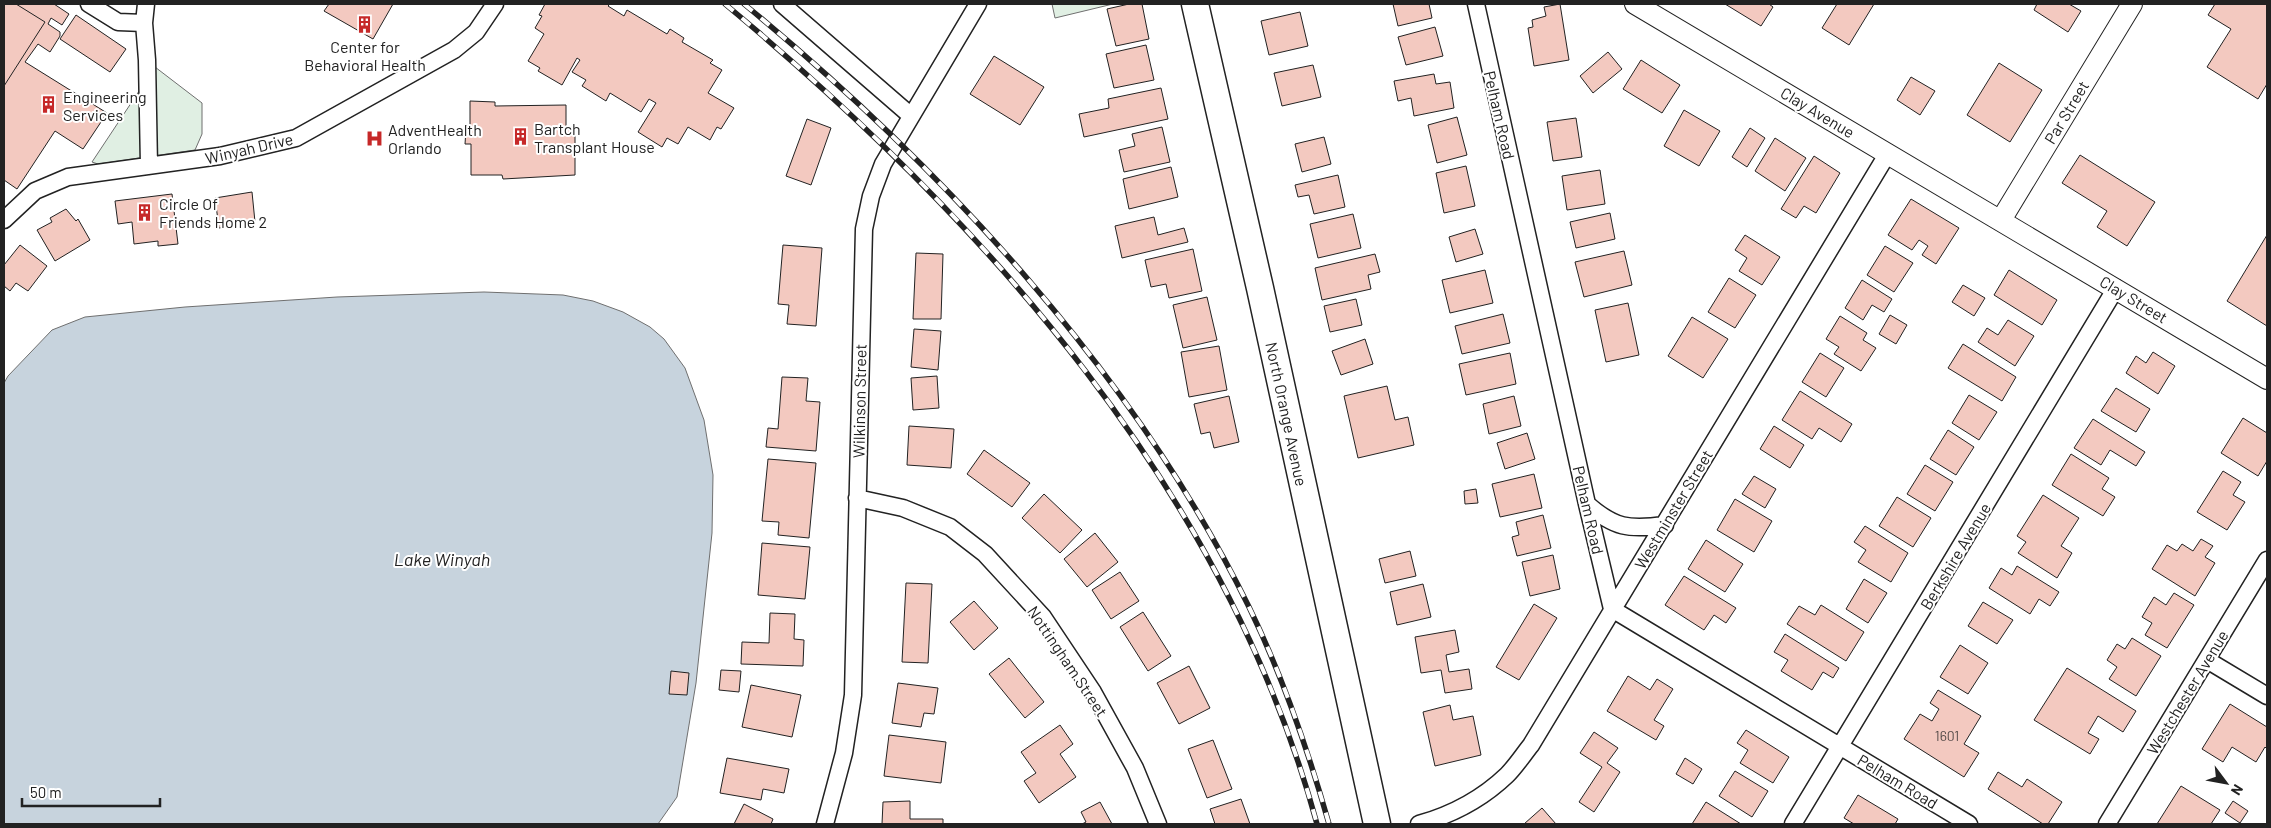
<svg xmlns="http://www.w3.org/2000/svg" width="2271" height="828" font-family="Barlow,sans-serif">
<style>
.green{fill:#e0efe3;stroke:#6f6f6f}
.water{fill:#c7d3dd;stroke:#6f6f6f}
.building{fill:#f3c9c0;stroke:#222}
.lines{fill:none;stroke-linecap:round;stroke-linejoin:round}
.minor-casing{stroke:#222;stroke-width:19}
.tertiary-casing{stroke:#222;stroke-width:22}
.primary-casing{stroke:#222;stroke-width:29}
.minor{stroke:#fff;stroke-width:16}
.tertiary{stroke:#fff;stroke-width:20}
.primary{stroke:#fff;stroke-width:26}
.rail-casing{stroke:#222;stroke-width:5.5}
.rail{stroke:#fff;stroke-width:4;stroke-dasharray:11;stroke-linecap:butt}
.labels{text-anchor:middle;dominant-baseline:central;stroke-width:4;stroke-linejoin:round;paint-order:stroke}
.number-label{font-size:14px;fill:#564c4a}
.poi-label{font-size:16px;fill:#222;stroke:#fff;text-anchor:start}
.street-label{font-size:16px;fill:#222;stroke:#fff}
.water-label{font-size:18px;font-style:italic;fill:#222;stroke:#fff}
</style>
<rect width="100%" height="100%" fill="#fff"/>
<!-- green -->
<path class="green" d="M1052,4H1113L1055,18Z
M155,67L202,103V134L195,150L98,164L92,162Z"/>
<!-- water -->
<path class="water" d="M484,292L563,295L593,301L623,312L650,327L664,339L685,368L704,420L713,475L712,533L696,683L677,797L658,824H4V383L8,376L52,330L85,317L185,307L337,297Z"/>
<!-- building -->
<path class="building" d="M4,4H54L69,14L62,25L51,18L48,24L60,32V36L50,52L38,44L25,62L107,113L83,149L55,131L17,189L4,180Z
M4,4H16L45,22L4,86Z
M329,4H393L373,39L324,11Z
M545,4H610L608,6L624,16L627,10L667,34L670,29L684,38L682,42L713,60L710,63L722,70L708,93L734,108L721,129L717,127L710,140L688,127L678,144L667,138L662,147L638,132L656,103L649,99L641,112L610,93L606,101L582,86L586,80L572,72L580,60L577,58L562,85L538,71L540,68L528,61L544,34L535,28L542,16L539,15Z
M1129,4H1142L1149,39L1116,46L1107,9Z
M1393,4H1429L1432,18L1398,26Z
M1560,4L1569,60L1534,66L1528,28L1533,27L1532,20L1546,16L1544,7Z
M1725,4H1769L1773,7L1761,26Z
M1837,4H1874L1849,45L1822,28Z
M2037,4H2069L2081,11L2068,32L2034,10Z
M2215,4H2267V84L2258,99L2207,67L2231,29L2208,15Z
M1300,12L1308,46L1269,55L1261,21Z
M76,15L126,49L110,72L60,39Z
M1435,27L1443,56L1406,65L1398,37Z
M1146,45L1154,80L1114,88L1106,54Z
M1608,52L1622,69L1593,93L1580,76Z
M994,56L1044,87L1020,125L970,94Z
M1641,60L1680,85L1662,113L1623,89Z
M1999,63L2042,90L2010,142L1967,115Z
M1313,65L1321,97L1282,106L1274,73Z
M1434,74L1436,84L1450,82L1454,108L1414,116L1411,98L1398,101L1394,81Z
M1911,77L1935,91L1920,115L1897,100Z
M1161,88L1168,119L1084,137L1079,114L1109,108L1108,99Z
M470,101L495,102V106L566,105V127H575V175L503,179L502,175H471V144H465L466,130L470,129Z
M1684,110L1720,131L1699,166L1664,146Z
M1457,117L1467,155L1437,163L1428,125Z
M1576,118L1582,157L1553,161L1547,122Z
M807,119L831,128L811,185L786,176Z
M1162,127L1170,162L1124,172L1119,150L1135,146L1132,134Z
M1750,128L1765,138L1747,167L1732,157Z
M1324,137L1331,164L1302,172L1295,144Z
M1775,138L1806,158L1785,191L1755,171Z
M2080,155L2155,202L2127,246L2097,227L2107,211L2062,183Z
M1814,156L1840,173L1816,213L1804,206L1796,218L1781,209Z
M1466,166L1475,206L1444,213L1436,173Z
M1171,167L1178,197L1129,209L1123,179Z
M1600,170L1605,204L1567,210L1562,176Z
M1338,175L1345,207L1314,214L1309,195L1298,197L1295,185Z
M252,192L255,222L219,228L215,198Z
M172,194L178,244L158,246V241L134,244L132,222L118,224L115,201Z
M1911,199L1959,228L1936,264L1922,255L1928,246L1919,240L1912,250L1888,235Z
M66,209L76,221L78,219L90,240L55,261L37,230L52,222L50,218Z
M1610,213L1615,239L1576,248L1570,222Z
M1353,214L1361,248L1318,258L1310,224Z
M1154,217L1158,235L1184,228L1188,242L1122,258L1115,226Z
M1475,229L1483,254L1456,262L1449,237Z
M1745,235L1780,257L1762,285L1739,271L1747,258L1735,250Z
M2267,235V326L2227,301Z
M20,245L47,266L28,291L16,283L10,291L4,286V265Z
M783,245L822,248L816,326L787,324L789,305L778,304Z
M1885,246L1913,263L1894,292L1867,275Z
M1193,249L1202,291L1169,298L1166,284L1151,287L1145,260Z
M1624,251L1632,285L1584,297L1575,262Z
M916,253L943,254L941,319H913Z
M1375,254L1380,272L1368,275L1371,289L1322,300L1315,268Z
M1485,270L1493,303L1450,313L1442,280Z
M2009,270L2057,300L2042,325L1994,295Z
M1729,278L1756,295L1735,328L1708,312Z
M1862,280L1892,299L1884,312L1872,305L1863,320L1845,308Z
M1963,285L1985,298L1974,316L1952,302Z
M1207,297L1217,340L1183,348L1173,305Z
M1356,299L1362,325L1330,332L1324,306Z
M1628,303L1639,355L1606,362L1595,310Z
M1503,314L1510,343L1462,354L1455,326Z
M1890,315L1907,325L1896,344L1879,334Z
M1840,316L1867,333L1863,340L1876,348L1861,371L1834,354L1839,347L1826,339Z
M1692,317L1728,339L1703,378L1668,356Z
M2008,320L2034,336L2015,366L1978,342L1987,328L1998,335Z
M914,329L941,331L938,370L911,367Z
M1365,339L1373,364L1341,375L1332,351Z
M1963,344L2016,377L2002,401L1948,368Z
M1219,346L1227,390L1189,397L1181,352Z
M2153,352L2175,366L2158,394L2126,373L2136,356L2146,363Z
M1510,353L1516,384L1466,395L1459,364Z
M1820,353L1844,368L1826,397L1802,382Z
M937,376L939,408L913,410L911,378Z
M782,377L808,378L806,401L820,402L816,451L766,447L768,428L778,429Z
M1387,386L1395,420L1408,417L1414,445L1358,458L1344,396Z
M2116,388L2150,409L2136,432L2101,411Z
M1800,391L1852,424L1841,442L1819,428L1812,439L1782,420Z
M1969,395L1997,412L1979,440L1952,423Z
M1229,396L1239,442L1214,448L1210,432L1201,434L1194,404Z
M1514,396L1521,426L1489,434L1483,404Z
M2243,418L2267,433V461L2258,476L2221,453Z
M2093,419L2145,452L2136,466L2110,450L2101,465L2074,448Z
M909,426L954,429L951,468L907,465Z
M1774,426L1804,445L1790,468L1760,449Z
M1948,430L1974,447L1956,475L1930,459Z
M1527,433L1535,459L1505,469L1497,443Z
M984,450L1030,483L1012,507L967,474Z
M2071,454L2109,478L2102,489L2115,497L2103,516L2052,485Z
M768,459L816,463L809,538L778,535L779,522L762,521Z
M1925,465L1953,482L1935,511L1907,494Z
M2223,471L2241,482L2233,495L2245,502L2227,530L2197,512Z
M1534,474L1542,508L1500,517L1492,484Z
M1754,476L1776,489L1765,508L1742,494Z
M1476,489L1478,503L1465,504L1464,491Z
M1044,494L1082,530L1060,553L1022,518Z
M2043,495L2079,518L2061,546L2072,553L2057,578L2018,553L2026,542L2017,536Z
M1897,497L1931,518L1913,547L1879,526Z
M1735,499L1772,521L1754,552L1717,530Z
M1543,515L1551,548L1517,556L1512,537L1519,535L1516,522Z
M1865,526L1908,553L1891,582L1858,562L1866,550L1854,542Z
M1095,533L1118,562L1087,587L1064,559Z
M2201,539L2213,546L2205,557L2215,563L2195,596L2152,569L2167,545L2177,551L2182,544L2193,551Z
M1706,540L1743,564L1725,592L1688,569Z
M762,543L810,547L805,599L758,595Z
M1410,551L1416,576L1385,583L1379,559Z
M1553,555L1560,589L1530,596L1522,562Z
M2017,566L2059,592L2050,606L2039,599L2030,614L1989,588L2001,568L2012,575Z
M1120,572L1139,601L1111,619L1092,590Z
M1684,576L1736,608L1726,623L1714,615L1704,630L1665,605Z
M1864,579L1887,593L1868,623L1846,609Z
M906,583L932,584L928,663L902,662Z
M1423,584L1431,617L1397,625L1390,592Z
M2174,593L2194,605L2167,648L2145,635L2152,623L2142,617L2154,597L2166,605Z
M974,601L998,628L974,650L950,622Z
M1983,602L2013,620L1997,644L1968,626Z
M1534,604L1557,618L1519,680L1496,667Z
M1821,605L1864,632L1846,661L1787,624L1799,606L1815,615Z
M1143,612L1171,656L1148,671L1120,627Z
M770,613L795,614L794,639L804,640L803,666L741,664L742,642L769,643Z
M1455,630L1459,652L1446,655L1449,672L1469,669L1472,689L1445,693L1441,670L1421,673L1415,637Z
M1785,634L1839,668L1833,678L1823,672L1812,690L1781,671L1788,660L1774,652Z
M2132,638L2161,656L2136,696L2109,679L2117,667L2107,660L2117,644L2125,649Z
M1960,645L1988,663L1968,694L1940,677Z
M1009,658L1044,702L1025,718L989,674Z
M1189,666L1210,708L1179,724L1157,683Z
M2067,668L2136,711L2123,732L2098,716L2088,733L2099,739L2090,754L2034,720Z
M721,670L741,671L739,692L719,690Z
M671,671L689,673L687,695L669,694Z
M1628,676L1650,690L1657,679L1673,689L1654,720L1664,726L1656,740L1607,711Z
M898,683L938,688L934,714L924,713L921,727L892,723Z
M751,685L801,695L792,737L742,727Z
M1938,690L1981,716L1964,744L1979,753L1964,777L1904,739L1920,714L1932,721L1939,709L1930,703Z
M2230,704L2267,727V749L2265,747L2256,762L2232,747L2223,762L2202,749Z
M1450,705L1453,720L1473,716L1481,755L1435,766L1423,712Z
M1060,725L1073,744L1060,754L1076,777L1039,803L1024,781L1036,773L1021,752Z
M1746,730L1789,757L1773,783L1740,763L1748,750L1737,743Z
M1594,732L1618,748L1607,763L1620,772L1594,812L1579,802L1602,767L1580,753Z
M889,735L946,742L941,783L884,776Z
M1213,740L1232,789L1207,798L1188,749Z
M727,758L789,769L784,793L763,789L761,800L720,793Z
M1685,758L1702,769L1693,784L1676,774Z
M1735,771L1768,791L1752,817L1719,796Z
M1998,772L2022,787L2027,779L2062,802L2048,824H2043L1988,789Z
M2181,786L2220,810L2211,824H2157Z
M1858,795L1898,819L1895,824H1854L1844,818Z
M1241,799L1250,824H1215L1210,809Z
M910,801V819H943V824H882L883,802Z
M2233,801L2248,811L2240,823L2225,813Z
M1100,802L1112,824H1082L1086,822L1081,812Z
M1706,802L1741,824H1692Z
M744,804L773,819L771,824H734Z
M1542,808L1556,824H1524Z"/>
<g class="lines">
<defs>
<path id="minor" d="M89,4L118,22L144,23
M146,4L144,23L147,60L149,166
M782,4L910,115
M1476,4L1587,504L1612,609L1969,824
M4,220L35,191L68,177L220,156L296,138L454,50L476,32L495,4
M857,498L903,508L950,527L985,554L1043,617L1093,692L1135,768L1158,824
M1587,504C1614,528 1629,530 1665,525
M2207,660L2267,696
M825,824L844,753L853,695L864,229L871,196L883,164L978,4
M1419,824C1451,815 1483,798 1507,775C1516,766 1523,755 1531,745L1888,153
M1793,824L2116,288
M2107,824L2267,560"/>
<path id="tertiary" d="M1635,4L2267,379
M2001,220L2132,4"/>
<path id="primary" d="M1195,4L1260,288L1377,824"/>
</defs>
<!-- minor casing -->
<use href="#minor" class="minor-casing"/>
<!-- tertiary casing -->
<use href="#tertiary" class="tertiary-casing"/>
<!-- primary casing -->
<use href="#primary" class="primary-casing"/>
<!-- minor -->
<use href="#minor" class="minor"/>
<!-- tertiary -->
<use href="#tertiary" class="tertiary"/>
<!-- primary -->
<use href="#primary" class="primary"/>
<defs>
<path id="rail" d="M725,4C986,221 1226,490 1317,824
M744,4C942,167 1135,374 1249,607C1283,677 1308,750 1329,824"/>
</defs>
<!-- rail casing -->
<use href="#rail" class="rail-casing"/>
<!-- rail -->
<use href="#rail" class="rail"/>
</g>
<!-- icons -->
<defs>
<symbol id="building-bare" viewBox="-9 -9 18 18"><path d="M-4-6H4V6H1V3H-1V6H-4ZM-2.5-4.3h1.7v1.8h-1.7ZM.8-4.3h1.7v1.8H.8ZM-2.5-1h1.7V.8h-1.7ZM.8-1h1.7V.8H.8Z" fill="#c62828" stroke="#fff" stroke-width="2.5" paint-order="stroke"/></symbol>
<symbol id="hospital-bare" viewBox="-9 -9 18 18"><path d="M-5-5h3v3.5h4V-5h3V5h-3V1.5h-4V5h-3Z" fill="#c62828" stroke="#fff" stroke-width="2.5" paint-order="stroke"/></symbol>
</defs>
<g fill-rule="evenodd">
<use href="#building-bare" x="352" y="12" width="25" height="25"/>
<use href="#building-bare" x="36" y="92" width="25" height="25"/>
<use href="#building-bare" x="508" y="124" width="25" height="25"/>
<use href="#hospital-bare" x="362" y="126" width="25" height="25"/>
<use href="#building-bare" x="132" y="200" width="25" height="25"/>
</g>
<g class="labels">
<!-- number labels -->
<g class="number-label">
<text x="1947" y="735">1601</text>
</g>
<!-- poi labels -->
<g class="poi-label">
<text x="365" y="46" text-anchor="middle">Center for<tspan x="365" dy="18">Behavioral Health</tspan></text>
<text x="63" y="96">Engineering<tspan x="63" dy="18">Services</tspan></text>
<text x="534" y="128">Bartch<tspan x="534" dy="18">Transplant House</tspan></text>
<text x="388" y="129">AdventHealth<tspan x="388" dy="18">Orlando</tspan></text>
<text x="159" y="203">Circle Of<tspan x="159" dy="18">Friends Home 2</tspan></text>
</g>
<!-- street labels -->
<g class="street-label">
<text transform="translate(1818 112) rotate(31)">Clay Avenue</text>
<text transform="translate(2066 112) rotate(-59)">Par Street</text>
<text transform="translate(1500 115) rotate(77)">Pelham Road</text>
<text transform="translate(249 148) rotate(-13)">Winyah Drive</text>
<text transform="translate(2134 299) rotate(31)">Clay Street</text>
<text transform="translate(859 401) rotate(-89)">Wilkinson Street</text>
<text transform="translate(1287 414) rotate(78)">North Orange Avenue</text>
<text transform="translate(1673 509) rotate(-59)">Westminster Street</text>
<text transform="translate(1589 510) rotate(77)">Pelham Road</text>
<text transform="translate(1955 556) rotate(-59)">Berkshire Avenue</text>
<text transform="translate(1068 661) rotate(56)">Nottingham Street</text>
<text transform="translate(2187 692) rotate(-59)">Westchester Avenue</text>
<text transform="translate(1898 781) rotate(31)">Pelham Road</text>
</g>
<!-- water labels -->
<g class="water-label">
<text x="442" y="559">Lake Winyah</text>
</g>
</g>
<!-- border -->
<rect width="2271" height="828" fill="none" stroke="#222222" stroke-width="10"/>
<!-- north arrow -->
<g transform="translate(2226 783) rotate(122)" stroke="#ffffff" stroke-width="4" paint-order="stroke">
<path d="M0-4L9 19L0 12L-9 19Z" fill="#222222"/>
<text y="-8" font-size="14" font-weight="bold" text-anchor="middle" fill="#222222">N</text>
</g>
<!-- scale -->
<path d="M22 798v8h138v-8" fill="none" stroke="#222222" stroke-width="2.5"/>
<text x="30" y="798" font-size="15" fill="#222222" stroke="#ffffff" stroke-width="4" paint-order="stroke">50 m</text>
</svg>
